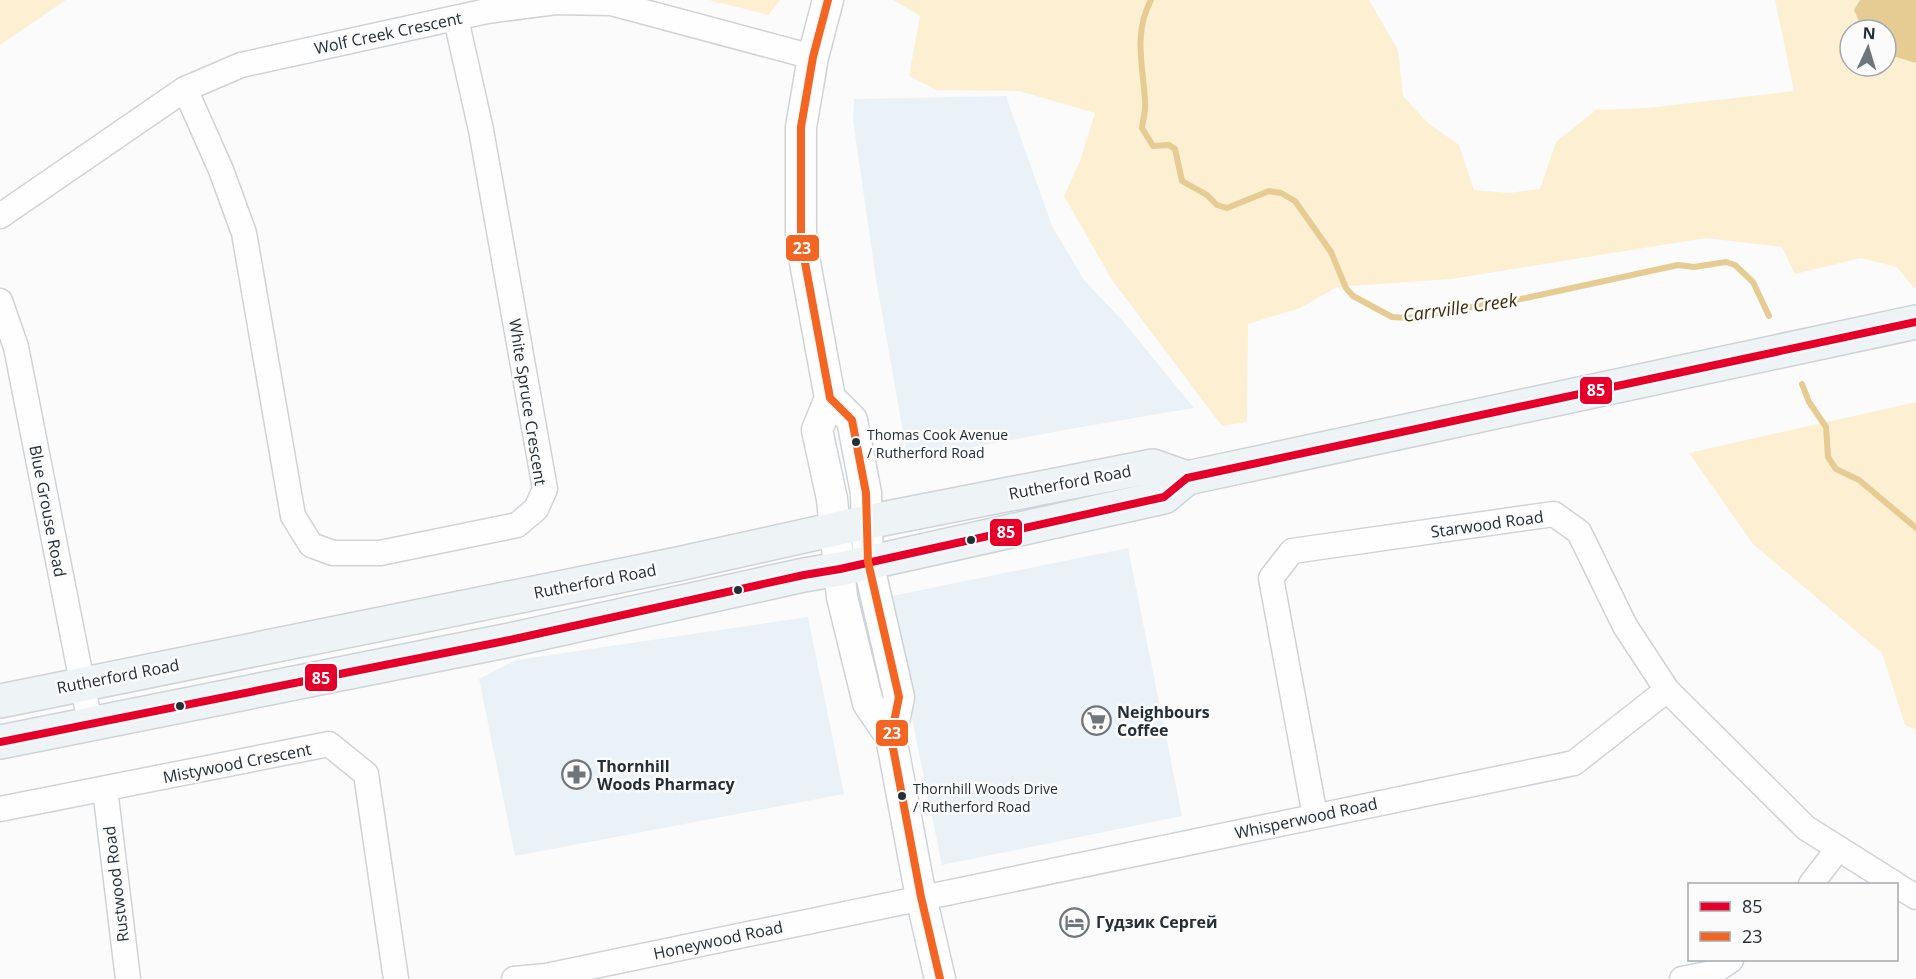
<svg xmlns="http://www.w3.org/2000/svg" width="1916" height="979" font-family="'Open Sans',sans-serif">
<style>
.built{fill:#eaf2f8}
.green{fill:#fdefd2;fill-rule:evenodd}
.water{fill:#e6cc93}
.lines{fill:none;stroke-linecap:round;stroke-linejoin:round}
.stream{stroke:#e6cc93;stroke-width:6}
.minor-casing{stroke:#cfd3d7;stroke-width:27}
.tertiary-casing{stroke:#cfd3d7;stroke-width:33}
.secondary-casing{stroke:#cfd3d7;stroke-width:36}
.minor{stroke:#fefefe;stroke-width:24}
.tertiary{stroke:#fefefe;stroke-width:30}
.secondary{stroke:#eef3f6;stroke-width:33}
.bus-1-casing{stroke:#fbfbfb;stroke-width:12}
.bus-2-casing{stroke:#fbfbfb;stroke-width:12}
.bus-1{stroke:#e4002b;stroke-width:8}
.bus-2{stroke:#f26522;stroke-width:8}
.bus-dot{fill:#242e36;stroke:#fbfbfb;stroke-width:2}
.labels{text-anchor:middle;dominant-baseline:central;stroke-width:5;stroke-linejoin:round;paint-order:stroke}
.bus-label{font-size:14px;fill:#242e36;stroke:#fbfbfb;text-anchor:start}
.street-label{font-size:16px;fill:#242e36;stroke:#fbfbfb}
.poi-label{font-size:16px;font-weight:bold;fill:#242e36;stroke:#fbfbfb;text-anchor:start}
.water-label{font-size:18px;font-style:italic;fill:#3c2d08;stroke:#fbfbfb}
.line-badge{stroke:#fbfbfb;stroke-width:2}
.badge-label{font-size:16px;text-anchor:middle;font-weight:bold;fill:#fff}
</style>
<rect width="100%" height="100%" fill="#fbfbfb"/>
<!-- built -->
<path class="built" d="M1006,96L1052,226L1084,280L1122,320L1194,408L1064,430L908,460L876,279L853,120L854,99Z
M1128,548L1182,816L942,865L887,597Z
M808,617L844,794L515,856L479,679L516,660Z"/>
<!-- green -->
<path class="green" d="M0,0H66L0,45Z
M709,0H780L769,15Z
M893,0H1369L1398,50L1403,96L1428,123L1459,145L1474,190L1509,193L1540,189L1556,142L1596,110L1648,108L1794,91L1775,0H1916V287L1914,288L1897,267L1861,258L1795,274L1782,247L1706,238L1451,279L1337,287L1300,308L1248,324L1247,422L1222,426L1112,280L1064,196L1080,161L1095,113L1019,91L937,90L909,76L920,16ZM1850,30H1886V66H1850Z
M1916,402V730L1905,725L1882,653L1753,544L1689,453Z"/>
<!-- water -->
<path class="water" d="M1860,0H1916V63L1886,54V30H1863L1854,10Z"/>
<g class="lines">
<!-- stream -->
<path class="stream" d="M1151,0C1133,35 1143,64 1145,101C1146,110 1143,120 1142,128L1153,146L1169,145L1175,149L1182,181L1207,195L1217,205L1227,208L1269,191L1281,193L1295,201L1331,252L1346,288L1353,296L1392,317L1408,318L1526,298L1678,265L1694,267L1726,262L1735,265L1753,282L1769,316
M1802,384L1809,402L1826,427L1828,457L1836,469L1859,480L1916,528"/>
<defs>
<path id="minor" d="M185,89L221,170L244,233L293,516L311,545L333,553H380L517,525L536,509L545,489L481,130L456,19
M0,216L185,89L241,65L487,11L556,2L611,3L813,57
M0,301L16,347L90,723
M105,789L128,979
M0,809L329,744L366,774L396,979
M1315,816L1271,578L1292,551L1554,514L1579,532L1625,626L1667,690L1806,828L1895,884
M1811,884L1838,849
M1896,885L1916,897
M514,979L546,976L1574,763L1667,690
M1682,979L1712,973L1731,960"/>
<path id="tertiary" d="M828,0L813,57L801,127V241L830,398L817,430L832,499L842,597L868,703L891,737
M830,398L852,420L866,493L868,562L899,697L891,737L921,897L940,979"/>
<path id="secondary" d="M0,701L678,564L867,522L1153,466L1187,478
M0,742L505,641L804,575L840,569L1164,497L1187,478L1916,322"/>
</defs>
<!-- minor casing -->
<use href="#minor" class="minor-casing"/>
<!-- tertiary casing -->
<use href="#tertiary" class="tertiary-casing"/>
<!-- secondary casing -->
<use href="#secondary" class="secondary-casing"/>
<!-- minor -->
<use href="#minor" class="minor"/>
<!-- tertiary -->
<use href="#tertiary" class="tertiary"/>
<!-- secondary -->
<use href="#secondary" class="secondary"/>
<defs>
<path id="bus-1" d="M0,742L505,641L804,575L840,569L1164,497L1187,478L1916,322"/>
<path id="bus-2" d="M828,0L813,57L801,127V241L830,398L852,420L866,493L868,562L899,697L891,737L921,897L940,979"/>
</defs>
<!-- bus-1 casing -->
<use href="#bus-1" class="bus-1-casing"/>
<!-- bus-2 casing -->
<use href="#bus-2" class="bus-2-casing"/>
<!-- bus-1 -->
<use href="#bus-1" class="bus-1"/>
<!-- bus-2 -->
<use href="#bus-2" class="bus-2"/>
</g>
<!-- icons -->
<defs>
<symbol id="supermarket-ring" viewBox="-11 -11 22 22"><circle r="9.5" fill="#fbfbfb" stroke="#6f767b" stroke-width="1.5"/><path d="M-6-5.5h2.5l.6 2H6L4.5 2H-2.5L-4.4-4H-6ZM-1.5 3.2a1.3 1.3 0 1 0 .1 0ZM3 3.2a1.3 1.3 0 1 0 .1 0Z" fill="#6f767b"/></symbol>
<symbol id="pharmacy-ring" viewBox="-11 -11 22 22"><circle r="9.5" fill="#fbfbfb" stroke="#6f767b" stroke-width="1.5"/><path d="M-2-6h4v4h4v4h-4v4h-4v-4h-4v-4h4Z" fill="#6f767b"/></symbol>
<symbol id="hotel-ring" viewBox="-11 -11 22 22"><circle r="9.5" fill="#fbfbfb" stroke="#6f767b" stroke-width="1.5"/><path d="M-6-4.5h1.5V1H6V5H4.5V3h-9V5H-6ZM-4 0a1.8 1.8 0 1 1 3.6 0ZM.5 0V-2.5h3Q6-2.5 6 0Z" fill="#6f767b"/></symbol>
</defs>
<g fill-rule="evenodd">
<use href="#supermarket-ring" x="1080" y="704" width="33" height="33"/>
<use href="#pharmacy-ring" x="560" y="758" width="33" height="33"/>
<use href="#hotel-ring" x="1058" y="906" width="33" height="33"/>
</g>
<!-- markers -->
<g class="bus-dot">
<circle cx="856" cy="442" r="5"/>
<circle cx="971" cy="540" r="5"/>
<circle cx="738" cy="590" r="5"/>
<circle cx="180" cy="706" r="5"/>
<circle cx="902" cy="796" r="5"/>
</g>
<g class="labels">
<!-- bus labels -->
<g class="bus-label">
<text x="867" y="434">Thomas Cook Avenue<tspan x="867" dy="18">/ Rutherford Road</tspan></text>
<text x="913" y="788">Thornhill Woods Drive<tspan x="913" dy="18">/ Rutherford Road</tspan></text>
</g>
<!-- street labels -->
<g class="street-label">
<text transform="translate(388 33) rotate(-12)">Wolf Creek Crescent</text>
<text transform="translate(528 402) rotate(81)">White Spruce Crescent</text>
<text transform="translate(1070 482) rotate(-11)">Rutherford Road</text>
<text transform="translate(48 511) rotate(79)">Blue Grouse Road</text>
<text transform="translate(1487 524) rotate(-8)">Starwood Road</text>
<text transform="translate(595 581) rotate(-11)">Rutherford Road</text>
<text transform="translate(118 676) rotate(-11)">Rutherford Road</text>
<text transform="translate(237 763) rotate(-11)">Mistywood Crescent</text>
<text transform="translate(1306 818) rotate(-12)">Whisperwood Road</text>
<text transform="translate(116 884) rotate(-97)">Rustwood Road</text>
<text transform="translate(718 940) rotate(-12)">Honeywood Road</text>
</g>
<!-- poi labels -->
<g class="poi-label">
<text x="1117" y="712">Neighbours<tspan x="1117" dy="18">Coffee</tspan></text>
<text x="597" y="766">Thornhill<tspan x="597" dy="18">Woods Pharmacy</tspan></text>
<text x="1096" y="922">Гудзик Сергей</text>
</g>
<!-- water labels -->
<g class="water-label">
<text transform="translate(1460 307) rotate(-8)">Carrville Creek</text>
</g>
</g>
<g class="line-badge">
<rect x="785" y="234" width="35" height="28" rx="6" fill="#f26522"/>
<rect x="1579" y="376" width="34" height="29" rx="6" fill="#e4002b"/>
<rect x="989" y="518" width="34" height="29" rx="6" fill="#e4002b"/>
<rect x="304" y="663" width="34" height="29" rx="6" fill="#e4002b"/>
<rect x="875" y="719" width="34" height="28" rx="6" fill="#f26522"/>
</g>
<g class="badge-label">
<text x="802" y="254">23</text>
<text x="1596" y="396">85</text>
<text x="1006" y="538">85</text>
<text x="321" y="684">85</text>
<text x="892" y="739">23</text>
</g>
<!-- legend -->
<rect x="1688" y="883" width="210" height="78" fill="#fbfbfb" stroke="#a5a9ac" stroke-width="1.5"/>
<rect x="1700" y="902" width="30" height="9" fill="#e4002b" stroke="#a5a9ac" stroke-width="1.5"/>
<text x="1742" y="913" font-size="18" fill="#242e36">85</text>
<rect x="1700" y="932" width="30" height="9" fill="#f26522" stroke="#a5a9ac" stroke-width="1.5"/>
<text x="1742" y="943" font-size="18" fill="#242e36">23</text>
<!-- north arrow -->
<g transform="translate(1868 48) rotate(4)"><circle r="28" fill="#fbfbfb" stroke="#a5a9ac" stroke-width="1.5"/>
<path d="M0-4.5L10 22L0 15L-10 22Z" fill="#6f767b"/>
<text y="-9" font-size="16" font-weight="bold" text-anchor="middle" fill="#242e36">N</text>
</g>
</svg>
